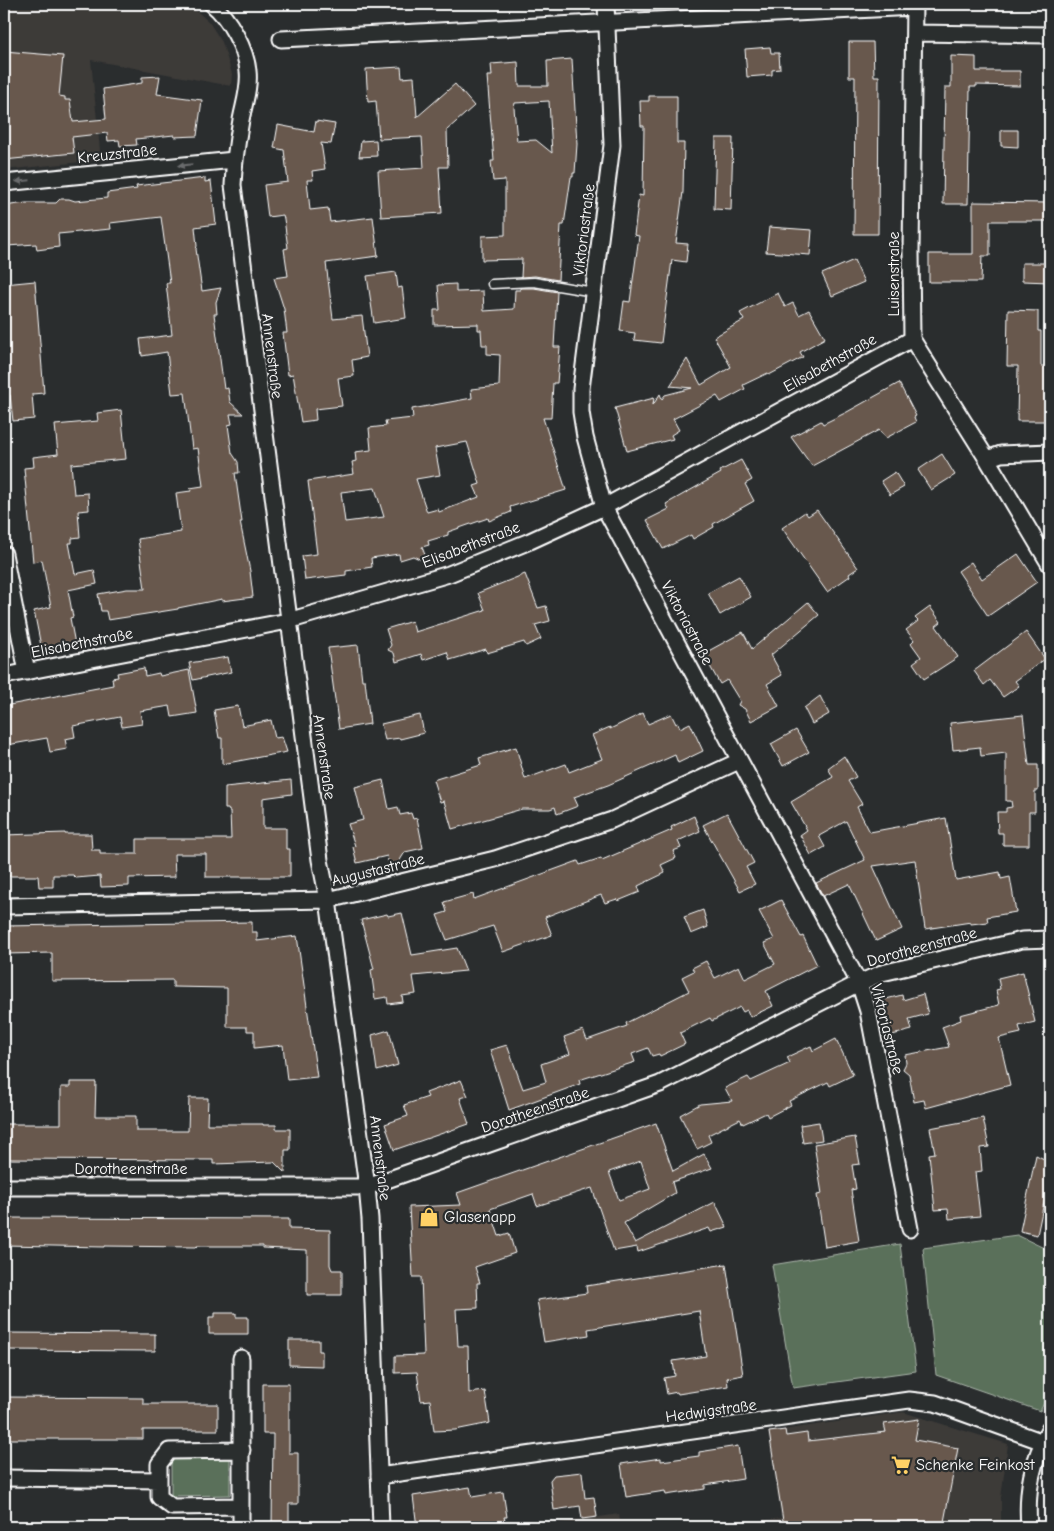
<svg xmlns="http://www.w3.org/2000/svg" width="1054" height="1531" font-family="'Comic Neue',sans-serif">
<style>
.built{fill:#3c3a38}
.green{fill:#5a6f5a;stroke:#acb7ac}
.building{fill:#67584e;stroke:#fff;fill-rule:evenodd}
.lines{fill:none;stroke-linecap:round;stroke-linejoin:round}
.service-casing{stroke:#fff;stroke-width:11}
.minor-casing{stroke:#fff;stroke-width:19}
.service{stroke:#2a2d2e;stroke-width:8}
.minor{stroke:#2a2d2e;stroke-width:15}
.oneway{fill:#6a6c6d}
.labels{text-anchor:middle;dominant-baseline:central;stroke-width:4.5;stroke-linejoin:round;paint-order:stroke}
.street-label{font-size:16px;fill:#fff;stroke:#2a2d2e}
.poi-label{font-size:16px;fill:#fff;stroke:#2a2d2e;text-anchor:start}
</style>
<rect width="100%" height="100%" fill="#2a2d2e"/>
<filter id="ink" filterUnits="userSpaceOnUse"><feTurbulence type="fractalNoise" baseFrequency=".02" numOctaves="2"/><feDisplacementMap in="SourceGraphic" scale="10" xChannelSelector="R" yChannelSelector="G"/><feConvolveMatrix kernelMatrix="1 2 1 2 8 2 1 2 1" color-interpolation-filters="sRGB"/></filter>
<g filter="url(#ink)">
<!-- built -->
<path class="built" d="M4,4H189L209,22L222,42L232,74L231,86L91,60L101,160L4,170Z
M903,1412L1008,1444L1001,1498V1527H718L781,1518L768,1432Z
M619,1514L621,1527H533L599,1517Z"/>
<!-- green -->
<path class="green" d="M1017,1235L1050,1251V1391L1040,1411L936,1375L923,1248Z
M900,1244L916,1371L793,1388L772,1265Z
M230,1458V1495L171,1496V1459Z"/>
<!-- building -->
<path class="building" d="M849,42H873L874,76H879L878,234H854L855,77H849Z
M770,47L771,53H779L780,69L772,70V75L747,77L745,49Z
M4,51L63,56L59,96L65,97V100H70L73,122L106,119L103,89L142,83V77L160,76L157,94L202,100L197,136L174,137V135L136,139L137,145L120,146L119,140L108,141L107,133L72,137L74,153L4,160Z
M951,56L976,57V71H1020V86L976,85V87H970L968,204H943L945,87H951Z
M572,59L577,144L575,173H573V177H571L564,225H561L558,280L535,276L521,277L522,259L482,260V236L505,235V180L493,181L491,161H494L487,76H492L491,64L518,62L519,86H548L547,61ZM549,101L552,153L536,140L517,141L514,108L515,103Z
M401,67L402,78L414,77L417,117L455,84L474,106L447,130L448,167H439L442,213L381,217L378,171L424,168L422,137L379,139L376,101L368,102L366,69Z
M649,96H677V143H684L683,192L676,243L688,244L686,262L672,260L661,343L634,340L635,333L620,331L624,301L630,302L639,236L634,235L639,195L643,196L644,126H641L640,101H649Z
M316,121L335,124L331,144L321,143L325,169L312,171L313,180H307L310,210L328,208L330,222L373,217L378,256L326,263L333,319L362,316L367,357L352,360L354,376L338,378L342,406L315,409L316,420L301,422L293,374L288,375L283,333H287L284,309L274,278L288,276L284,249L288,248L284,219L283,215L268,217L264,185L288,182L284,150L274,148L278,125L314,132Z
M1001,130H1018V147L1001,146Z
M716,138H733L731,210L714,209Z
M376,140L377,156L359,157L361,141Z
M205,178V182L211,181L216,224L195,227L197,246L196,249L202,291L221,288L216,302L217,314H214L224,389L228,388L230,402L243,414H230L232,424L228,425L232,453L238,462L239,473H235L242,522H240L250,571L253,597L222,601V599L178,608V609L108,620L106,611H101L98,594L127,589H145L138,539L181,532L176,493L191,491L190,488L203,486L198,448L192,449L185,393L172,394L167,352L142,356L140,339L172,335L166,283H170L161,217L110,223L111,229L58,234L59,247L37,250L36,244L7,246L4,206L26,203H56L60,199H69L75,201L107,198V193L137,189L136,186Z
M973,202L1050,203V221H990V256H982L981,282H929V254H973Z
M769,227L812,230L810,255L766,252Z
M854,260L864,282L832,296L822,274Z
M1022,263H1050V282L1022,281Z
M396,272L398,288L402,287L406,318L374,323L367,276Z
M35,281L44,393L32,394L34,419L13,421L10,395H8L5,366L4,284Z
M456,284V292L483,291L484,311L514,309L515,290H520V288H534L557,292L554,347H560L557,383H553L551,418H543L566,490L510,507L511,512L489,521L488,518L448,532V535L428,541L429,545L422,547L428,563L413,556L400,560L399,554L371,558L372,567L346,571V575L305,580L302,556L317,554L308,481L354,474L352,462L356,461L355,452L371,450L369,428L386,426L385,421L413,418L412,409L472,398L471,389L499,386L500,355L487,354V345H482L481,330H478V324L434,325V310H440L438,285ZM467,442L480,484L474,486L479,497L439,512L438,509L427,512L416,479L440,475L435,448ZM375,488L384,517L345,522L341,492Z
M778,293L785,307L793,303L799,315L809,310L825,338L800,352L803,357L769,375L768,373L743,385L745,389L721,402L717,396L673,419L679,430L671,435L673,439L627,451L615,408L654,398L653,405L660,394L662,399L665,395L692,388L670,386L687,359L701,385L731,367L714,337L744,320L740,313Z
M1008,310L1038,311V331H1041V366H1049L1048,421H1017L1018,366H1007Z
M899,383L916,416L914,417L916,422L886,438L879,430L812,466L791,437L821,421L823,424L847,412Z
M121,410L126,459L71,464L74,494L88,493L89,510L78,511L80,537L72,538V543H69L75,574L94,570L97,584L68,590L73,617L70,618L75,644L42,651L34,611L51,607L42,560L33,562L24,468L34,467L33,457L58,454L55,425L98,421L97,413Z
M942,454L955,475L931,490L918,470Z
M741,460L752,480L745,484L754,501L713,524L714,527L693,539L691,535L663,549L647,520L669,509L666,504L721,473L720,471Z
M895,472L904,487L890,495L881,481Z
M817,510L858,568L849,574L850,576L827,592L782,528L805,512L808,516Z
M1018,554L1037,582L988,616L958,571L971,562L982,579Z
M525,574L538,608L546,606L550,621L535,625L541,639L526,646L524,642L487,653L486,649L450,660L447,652L423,660L421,654L396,662L394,653L388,650L391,645L386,629L412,621L415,632L485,610L478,593Z
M739,576L751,597L720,615L708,593Z
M808,602L819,615L771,655L782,675L767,684L779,706L751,721L745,709L738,705L740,701L727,680L720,684L703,654L743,632L752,649Z
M930,607L941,622L936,626L958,657L924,679L913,663L921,657L911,643L914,640L906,630L918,621L915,618Z
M1026,632L1045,659L1015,681L1019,686L1003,697L990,680L984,685L974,671Z
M358,645L362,680H365L370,724L339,729L328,648Z
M228,657L231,672L193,680L189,663Z
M144,668L145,676L159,673L160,676L189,670L197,713L172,717L170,706L140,711L142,724L122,727L120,717L73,726L75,737L65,739L67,749L50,752L47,738L7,745L4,730V706L113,685L112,678L118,677L117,673Z
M820,696L829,714L812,724L804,708Z
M238,706L242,726L271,720L275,738L282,737L287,752L222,764V738H219L214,710Z
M643,713L648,724L671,714L676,724L678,723L680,728L690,723L703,751L678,763L675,755L608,785L574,797L578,806L557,814L555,807L550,809H522L452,829L444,801L440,802L433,780L481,765L479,758L516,747L525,779L566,764L569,772L602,759L592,735L610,727V729Z
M420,715L424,733L400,739V738L385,740L381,724Z
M1023,715L1029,765H1038V791H1035V812H1029V845H1003V833H998L997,812H1006V808L1012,807L1011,801H1006V753L981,756L980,747L953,750L950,723Z
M796,730L809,752L783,766L771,744Z
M844,756L856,777L848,781L862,804L857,807L870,832L946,818L956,880L1000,872L1001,879L1010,877L1016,912L987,917L988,922L971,924V922L925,929L915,860L873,866L902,929L876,941L849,884L823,896L816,883L865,860L846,821L819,836L825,847L811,855L800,835L807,830L791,802L833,777L828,768Z
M291,780L292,794L263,798V828H286V849H290V877H206V854H174L175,877L129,878V886L101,887L100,876L76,878L73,875H53V887H39L38,876H8V856H4V835L65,833V834H91L92,850H100V854H137V839H231L230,811H229L228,809H225V787Z
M383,780L389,809L398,807L400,815L411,813L413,819L417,818L423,848L405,852L391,875L387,856L357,863L353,847L355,846L348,824L363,820L355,787Z
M727,813L754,863L746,867L755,884L740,891L703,825Z
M694,816L700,831L678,841L681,848L673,851L676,858L661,865L665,873L638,886L640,892L618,901L617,899L605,903L601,895L545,917L552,935L503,952L493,926L447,940L437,915L447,912L444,902L473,894L474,899L578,861L580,865L601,858L602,860L672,830L671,827Z
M781,900L801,937L803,936L817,965L766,991L773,1006L750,1017L747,1010L743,1012L740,1007L712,1021L710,1018L680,1033L685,1044L660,1056L659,1054L652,1056L648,1048L632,1054L635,1062L579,1080L580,1084L509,1110L490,1050L507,1045L523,1089L546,1082L541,1064L570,1054L564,1037L583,1030L587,1040L627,1026L626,1023L689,991L682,977L694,971L692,968L706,961L715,978L739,966L745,979L775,964L764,943L774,939L759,911Z
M703,910L708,927L691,934L684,917Z
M402,913L412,955L457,948L466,971L413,976L416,994L402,996L403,1002L388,1004L387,997L375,999L371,970L374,969L361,920L387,914L388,916Z
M252,922V932H257V941L297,936L317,1077L287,1080L283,1045L254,1048V1031H247V1027H227V988L173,987V980L52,981V953L4,954V926Z
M1023,972L1035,1022L1019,1026L1021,1033L999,1038L1010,1085L926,1108L924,1100L914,1102L909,1074L903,1069L906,1063L905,1055L949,1047L942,1027L961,1020L960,1015L999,1005L996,990L1000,989L998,978Z
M923,994L928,1014L909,1019L912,1030L892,1035L882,1000L902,995L903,1000Z
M389,1030L398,1065L377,1071L372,1035Z
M836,1039L853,1075L830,1086L828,1082L789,1101L791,1105L768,1117L766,1113L743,1124L740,1119L708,1135L711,1142L697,1149L680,1115L700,1104L732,1101L725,1088L748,1077L751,1081L790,1063L787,1057L811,1046L813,1051Z
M461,1080L468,1096L460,1098L469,1124L394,1150L385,1124L408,1116L404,1105L428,1097L426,1093Z
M70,1082H96L95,1116H136V1131H188L189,1098H208L207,1124H263V1125H276V1129H290V1150H285V1173L274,1162L213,1164V1160L4,1159V1124H61V1087H70Z
M983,1118L989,1147L980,1148L982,1171L975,1172L980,1216L949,1219L948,1209L935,1210L929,1154L935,1153L930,1128Z
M819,1122L822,1140L803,1143L800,1125Z
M656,1123L673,1171L704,1154L712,1168L672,1182L675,1193L624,1223L635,1243L715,1202L727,1227L711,1232L709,1228L638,1252L637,1247L614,1251L592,1188L537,1206L533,1194L490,1209L499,1236L509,1233L515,1253L475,1267L480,1283H477L478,1308L456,1309L458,1346H468L469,1393L485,1391L490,1423L455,1430L434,1431L430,1400L421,1401L417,1372L395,1373V1356L424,1355L421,1277H413L409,1207L461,1205L457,1193ZM641,1161L650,1189L619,1200L609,1172Z
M855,1137L860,1164L852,1165L856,1189L851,1190L859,1241L825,1247L817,1195L822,1194L814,1144Z
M1036,1155L1050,1162V1174L1037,1235L1020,1231Z
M4,1218L289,1219V1229L330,1230V1265L332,1270H342V1295H307V1250L263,1248V1246H197L196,1247L104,1246V1247L4,1245Z
M726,1264L743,1375L727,1378L728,1386L678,1394L677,1392L667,1394L664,1378L675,1376L673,1361L706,1356L699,1311L588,1329L589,1335L544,1342L537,1300L587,1293L586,1286Z
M215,1313H236V1317H248V1334H209V1317H215Z
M4,1333L155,1334V1351L4,1350Z
M289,1340H319V1351H322V1366L289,1365Z
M263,1384H289V1453H298V1504H289V1527H272L273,1434H263Z
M4,1397L143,1398V1404H218V1430H143V1439H4Z
M919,1419L915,1440L958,1448L943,1527H784L769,1432L785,1430L786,1436L807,1433L808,1441L886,1432L884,1424Z
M738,1446L743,1479L705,1485V1489L666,1495L665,1491L626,1497L621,1464L661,1458V1461L699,1456V1452Z
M582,1472L585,1498L594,1497L597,1517L582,1519L580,1506L554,1510L550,1480L554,1475Z
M470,1487L472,1497L503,1492L507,1517H504L505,1521L450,1527H417L413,1496Z"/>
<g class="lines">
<defs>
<path id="service" d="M492,284L534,282L594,292"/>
<path id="minor" d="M212,4C229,18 246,49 248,71C250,87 244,104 241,120C237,142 234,163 233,185L320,860L328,900L367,1187L370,1219L381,1527
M606,4L612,145L581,389V412L585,437L604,507L859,983L868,1011L910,1229
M914,4L911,252L912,339L987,459L1050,565
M914,33L1050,35
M281,39L914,7
M4,183L234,160
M987,459L1001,454L1050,452
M4,554L27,672
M4,676L288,621L449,574L530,541L604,507L912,339
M4,906L328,900L495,859L612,820L739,761
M4,1187H367L660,1084L859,983L882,973L1022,940L1050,939
M379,1476L909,1400L935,1403L1043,1442
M4,1478L159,1480
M241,1506L172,1507L159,1497V1464L169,1451L242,1450
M241,1527V1358
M1029,1527C1026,1490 1032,1461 1050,1428"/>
</defs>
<!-- service casing -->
<use href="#service" class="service-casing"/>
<!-- minor casing -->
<use href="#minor" class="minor-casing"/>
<!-- service -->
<use href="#service" class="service"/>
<!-- minor -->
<use href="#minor" class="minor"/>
</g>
<!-- one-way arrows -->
<defs><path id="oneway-solid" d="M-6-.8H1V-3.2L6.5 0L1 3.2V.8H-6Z" transform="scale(1.25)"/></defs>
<g class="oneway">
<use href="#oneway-solid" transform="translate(185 165) rotate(174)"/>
<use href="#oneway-solid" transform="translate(23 181) rotate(174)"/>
</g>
</g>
<!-- icons -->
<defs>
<symbol id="shop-bare" viewBox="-9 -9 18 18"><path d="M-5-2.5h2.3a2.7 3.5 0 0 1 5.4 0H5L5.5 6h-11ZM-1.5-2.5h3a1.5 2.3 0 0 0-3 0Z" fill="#ffd166" stroke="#2a2d2e" stroke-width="2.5" paint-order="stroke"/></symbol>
<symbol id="supermarket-bare" viewBox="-9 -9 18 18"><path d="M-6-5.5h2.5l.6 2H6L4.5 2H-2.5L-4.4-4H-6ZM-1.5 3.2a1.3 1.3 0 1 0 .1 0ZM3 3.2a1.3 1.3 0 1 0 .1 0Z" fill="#ffd166" stroke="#2a2d2e" stroke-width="2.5" paint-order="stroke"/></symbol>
</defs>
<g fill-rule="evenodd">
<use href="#shop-bare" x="415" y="1203" width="28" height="28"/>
<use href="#supermarket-bare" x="887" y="1451" width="28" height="28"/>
</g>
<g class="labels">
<!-- street labels -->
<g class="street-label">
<text transform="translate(117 154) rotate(-6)">Kreuzstraße</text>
<text transform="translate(584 230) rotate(-83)">Viktoriastraße</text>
<text transform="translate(894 274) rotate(-90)">Luisenstraße</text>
<text transform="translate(272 356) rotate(83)">Annenstraße</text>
<text transform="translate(830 363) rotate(-29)">Elisabethstraße</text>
<text transform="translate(471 545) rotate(-21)">Elisabethstraße</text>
<text transform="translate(687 623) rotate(62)">Viktoriastraße</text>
<text transform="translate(82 643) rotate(-11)">Elisabethstraße</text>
<text transform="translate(324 757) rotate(82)">Annenstraße</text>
<text transform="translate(378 870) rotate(-14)">Augustastraße</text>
<text transform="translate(922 947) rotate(-15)">Dorotheenstraße</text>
<text transform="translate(887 1029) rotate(76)">Viktoriastraße</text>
<text transform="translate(535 1110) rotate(-19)">Dorotheenstraße</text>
<text transform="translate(380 1158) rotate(83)">Annenstraße</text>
<text x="131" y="1169">Dorotheenstraße</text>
<text transform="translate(711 1411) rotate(-8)">Hedwigstraße</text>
</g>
<!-- poi labels -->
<g class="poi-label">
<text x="444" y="1217">Glasenapp</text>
<text x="916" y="1465">Schenke Feinkost</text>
</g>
</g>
<!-- margin -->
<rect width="1054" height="1531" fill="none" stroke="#2a2d2e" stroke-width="20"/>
<rect x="10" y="10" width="1034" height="1511" fill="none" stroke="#fff" stroke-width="2" filter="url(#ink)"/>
</svg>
